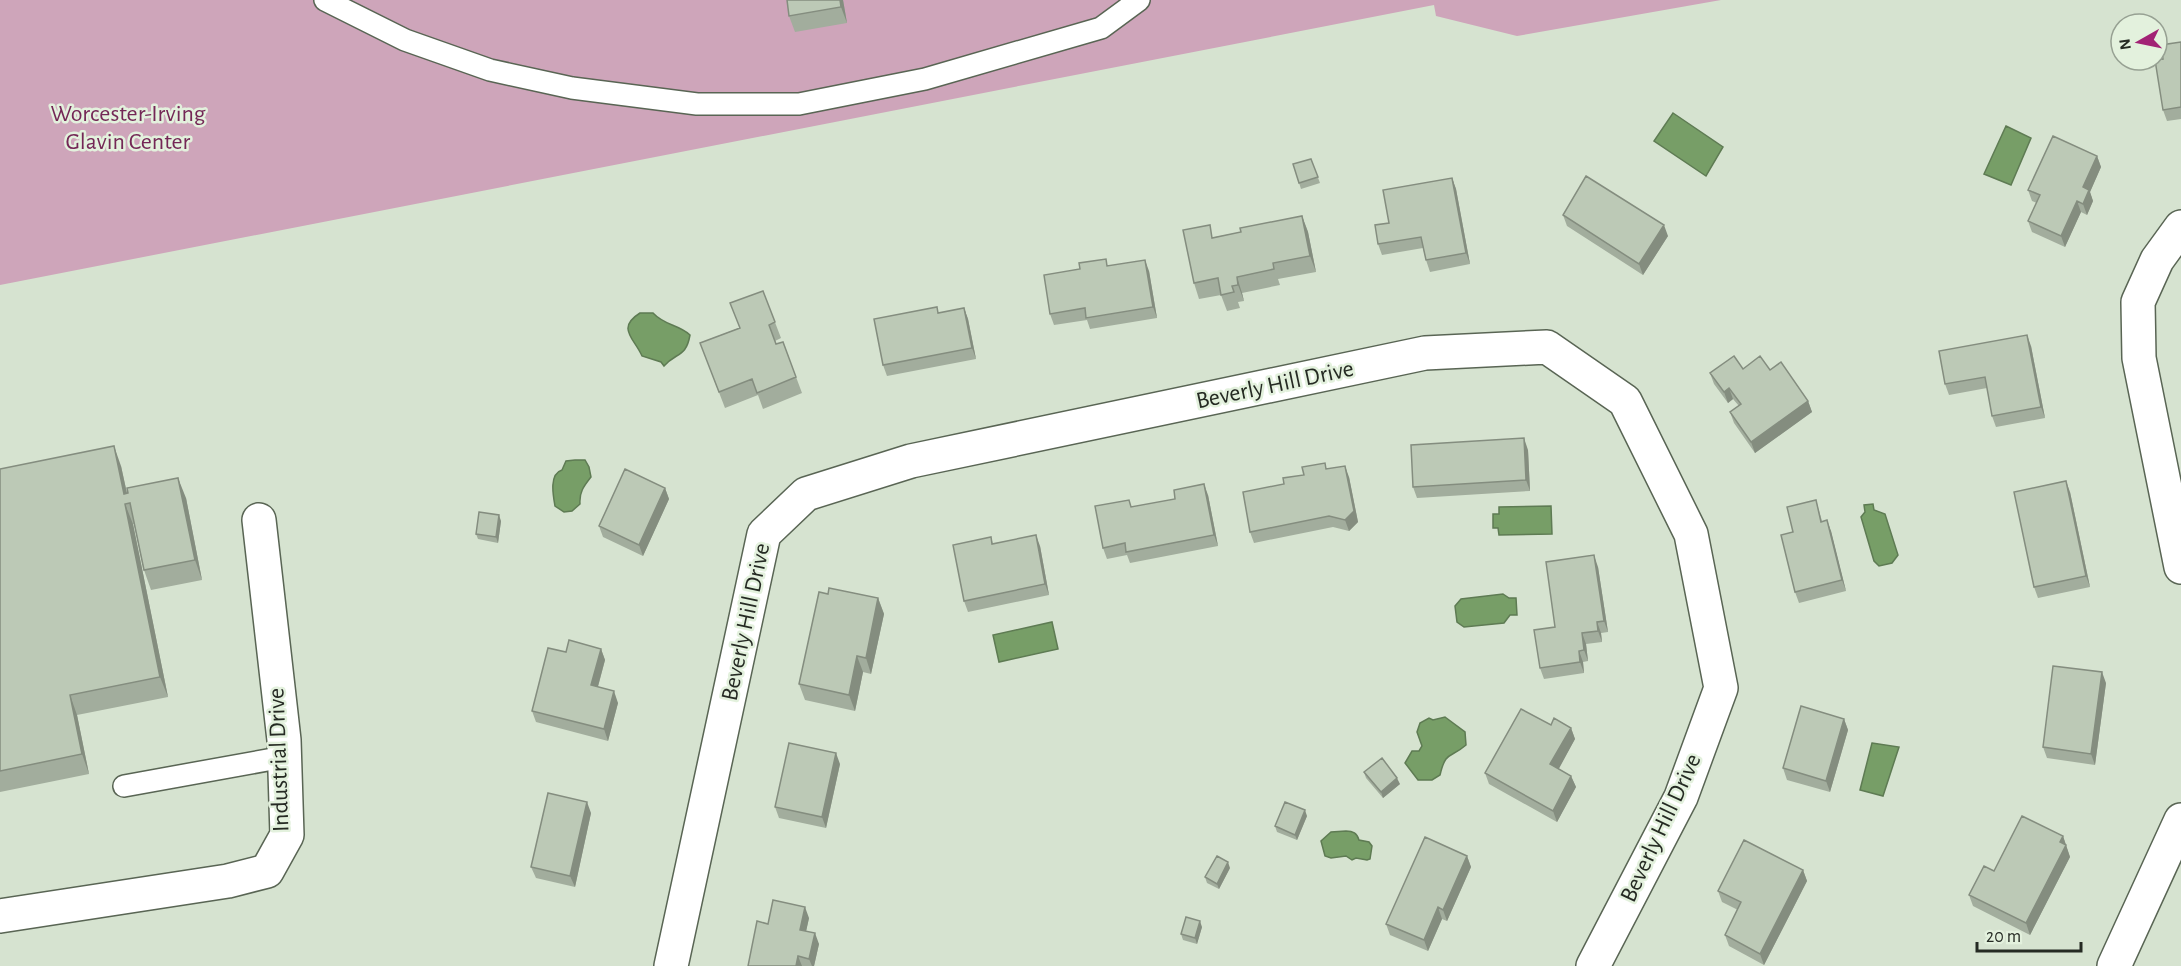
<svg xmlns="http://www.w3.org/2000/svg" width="2181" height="966" font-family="'Alegreya Sans',sans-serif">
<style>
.green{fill:#cea5ba}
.water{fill:#779e67;stroke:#5e7b53;stroke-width:1.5}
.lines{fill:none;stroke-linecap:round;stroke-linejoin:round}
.service-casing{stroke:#596554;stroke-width:24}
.minor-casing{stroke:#596554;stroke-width:36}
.service{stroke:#fff;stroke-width:21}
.minor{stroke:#fff;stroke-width:33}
.wall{fill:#a2ad9d}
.shaded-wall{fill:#848d7f}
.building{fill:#bcc9b6;stroke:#848d7f;stroke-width:1.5}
.labels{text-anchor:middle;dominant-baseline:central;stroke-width:5;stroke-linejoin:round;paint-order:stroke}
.park-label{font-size:24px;fill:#742756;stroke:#e3f1dd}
.street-label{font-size:24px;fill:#252a23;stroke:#e3f1dd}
</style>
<rect width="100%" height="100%" fill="#d6e3d0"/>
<!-- green -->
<path class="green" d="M0,0H1721L1517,36L1436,16L1434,5L0,285Z"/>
<!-- water -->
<path class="water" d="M1673,113L1723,147L1706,176L1654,141Z
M2006,126L2031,138L2011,185L1984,174Z
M640,313H653C665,326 678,324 690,335C686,358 676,352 664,366L661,362L642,356C634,338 616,328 640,313Z
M575,460H585L589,467L591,477C584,486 579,492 580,504L572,511L564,512L555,506C553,495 549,474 562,470L566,461Z
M1873,504L1874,510L1885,514L1898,555L1892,563L1879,566L1874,561L1861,517L1865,512L1864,505Z
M1551,506L1552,534L1499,535L1498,528H1493V514H1499V507Z
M1503,594L1509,598H1516L1517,615H1510L1504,623L1464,627L1457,622L1455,606L1461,599Z
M1052,622L1058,649L999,662L993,635Z
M1445,717L1465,732L1466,745C1450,759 1446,750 1440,775L1432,780H1418L1405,763L1412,751H1419L1422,746L1417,732L1420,723L1429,718L1433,720Z
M1872,743L1899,747L1883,796L1860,790Z
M1346,831C1353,831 1357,833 1359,840L1369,842L1372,846L1370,859L1367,860L1356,858L1352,860L1346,856L1331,858L1325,856L1321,841L1331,832Z"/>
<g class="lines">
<defs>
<path id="service" d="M325,0L405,40L490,70L572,88L697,104H799L925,79L1101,28L1139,0
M124,786L284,757"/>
<path id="minor" d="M2181,227L2157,260L2138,302L2139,358L2181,567
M0,916L228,881L267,871L287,835L284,740L259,520
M671,966L764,534L806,494L911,461L1425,353L1547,347L1625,401L1691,534L1721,688L1681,797L1593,966
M2114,966L2181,820"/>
</defs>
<!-- service casing -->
<use href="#service" class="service-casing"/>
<!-- minor casing -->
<use href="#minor" class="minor-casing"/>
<!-- service -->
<use href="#service" class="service"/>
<!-- minor -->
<use href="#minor" class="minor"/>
</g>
<!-- wall -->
<path class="wall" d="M787,0H843L847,23L795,32L789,16Z
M2181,42V119L2167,121L2163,110V59Z
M2097,156L2101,167L2090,192L2093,201L2087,215L2081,212L2065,247L2032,232L2028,221L2037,203L2032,201L2028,190Z
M1311,159L1320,183L1301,189L1293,164Z
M1452,178L1456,189L1470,264L1430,272L1426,260L1423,248L1382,255L1378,244L1389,223Z
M1563,215L1668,236L1643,275L1567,226Z
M1302,216L1308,232L1316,272L1278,279L1280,285L1242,293L1244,301L1238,302L1240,308L1227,311L1221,295L1199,299L1194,283L1215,237L1241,232Z
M1109,266L1149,271L1157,318L1090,329L1087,320L1054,325L1050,314Z
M763,291L781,338L775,341L776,344L783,342L802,393L763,409L758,395L725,408L700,343L739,328Z
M964,308L968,319L976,359L887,376L883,365L939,313Z
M2031,346L2045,418L1996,427L1992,416L1987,388L1949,395L1945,384Z
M1743,369L1770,370L1808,401L1812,412L1755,453L1734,423L1730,412L1739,406L1733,399L1728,403L1714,384L1710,373Z
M1528,450L1530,491L1417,498L1413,487Z
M121,466L127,493L186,498L202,580L151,590L144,570L134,524H133L168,697L77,715L89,774L0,792V469Z
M1327,469L1349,477L1358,522L1349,531L1333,527L1254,543L1250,532L1284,484L1304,475Z
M665,488L669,499L643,556L603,537L599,526Z
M2070,492L2090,587L2038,598L2034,587Z
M1208,495L1218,546L1130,563L1127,555L1107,559L1103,548L1132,507Z
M1816,500L1822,521L1831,531L1846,591L1799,603L1795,592L1793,532Z
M501,521L498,543L478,539L476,534Z
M991,537L993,544L1040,546L1049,595L968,612L964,601Z
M1598,567L1608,632L1601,633L1602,642L1586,644L1588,661L1583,662L1584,673L1544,679L1540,668L1555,627Z
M828,594L878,598L884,614L871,674L863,672L855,711L805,700L799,684Z
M601,649L605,660L598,687L618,703L608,741L536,722L532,711L566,652Z
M2106,683L2095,765L2047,758L2043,747Z
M1844,719L1848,730L1830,792L1787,780L1783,768Z
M1551,725L1571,728L1575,739L1558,769L1571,776L1576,787L1557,822L1489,784L1485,773Z
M840,764L826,828L779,818L775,807Z
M1364,772L1400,784L1383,798L1366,778Z
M591,813L575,887L536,878L531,867Z
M1307,816L1297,840L1277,832L1275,826Z
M2063,836L2070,857L2030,935L1973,906L1969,895L1994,871Z
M1467,856L1471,867L1447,921L1442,919L1428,951L1390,935L1386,924Z
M1230,868L1219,889L1207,883L1205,877Z
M1803,870L1807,881L1764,965L1729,946L1725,935L1738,910L1722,902L1718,891Z
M809,918L806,931L819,944L814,966H748L768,924Z
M1202,927L1197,944L1183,940L1181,934Z"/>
<!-- shaded-wall -->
<path class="shaded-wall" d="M840,0H843L847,23L841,7Z
M2097,156L2101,167L2090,192L2093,201L2087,215L2083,204V187Z
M1452,178L1456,189L1470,264L1466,253Z
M2077,201L2081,212L2065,247L2061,236Z
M1302,216L1308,232L1316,272L1310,256Z
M1664,225L1668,236L1643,275L1639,264Z
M1145,260L1149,271L1157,318L1153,307Z
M1237,277L1242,293L1244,301L1238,285Z
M964,308L968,319L976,359L972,348Z
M2027,335L2031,346L2045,418L2041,407Z
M1729,388L1733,399L1728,403L1724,392Z
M1808,401L1812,412L1755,453L1751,442Z
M1524,438L1528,450L1530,491L1526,480Z
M114,446L121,466L129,503L124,494Z
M1345,466L1349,477L1358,522L1349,531L1345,520Z
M178,478L186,498L202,580L195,560Z
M2066,481L2070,492L2090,587L2086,576Z
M1204,484L1208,495L1218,546L1214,535Z
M665,488L669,499L643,556L639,545Z
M125,504L133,524L168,697L160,677Z
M499,515L501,521L498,543L496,537Z
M1827,520L1831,531L1846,591L1842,580Z
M1036,535L1040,546L1049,595L1045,584Z
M1594,555L1598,567L1608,632L1604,621Z
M878,598L884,614L871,674L866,658Z
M1597,622L1601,633L1602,642L1598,631Z
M1582,633L1586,644L1588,661L1584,650Z
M601,649L605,660L595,697L591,685Z
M1579,651L1583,662L1584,673L1580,662Z
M857,656L863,672L855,711L849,695Z
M2102,672L2106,683L2095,765L2091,754Z
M614,691L618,703L608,741L604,729Z
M70,695L77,715L89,774L82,754Z
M1844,719L1848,730L1830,792L1826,781Z
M1571,728L1575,739L1555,776L1550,764Z
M836,753L840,764L826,828L822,817Z
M1571,776L1576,787L1557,822L1553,811Z
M1397,778L1400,784L1383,798L1381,792Z
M587,802L591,813L575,887L570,876Z
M1305,810L1307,816L1297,840L1295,835Z
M2063,836L2070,857L2030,935L2026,923Z
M1467,856L1471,867L1447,921L1443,910Z
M1228,862L1230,868L1219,889L1217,884Z
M1803,870L1807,881L1764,965L1760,954Z
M805,907L809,918L804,941L800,930Z
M1438,907L1442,919L1428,951L1424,940Z
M1200,921L1202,927L1197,944L1195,938Z
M815,933L819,944L814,966H812L809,959Z
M798,956L802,966H796Z"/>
<!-- building -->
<path class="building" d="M787,0H840L841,7L789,16Z
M2181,42V107L2163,110L2155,60L2163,59L2161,45Z
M2053,136L2097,156L2083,187L2089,190L2083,204L2077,201L2061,236L2028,221L2040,195L2028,190Z
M1311,159L1318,177L1299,183L1293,164Z
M1586,176L1664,225L1639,264L1563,215Z
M1452,178L1466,253L1426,260L1421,237L1378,244L1375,225L1389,223L1383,190Z
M1302,216L1310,256L1273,263L1274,269L1237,277L1238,285L1232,286L1234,292L1221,295L1218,278L1194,283L1183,230L1210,225L1212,238L1241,232L1240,228Z
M1106,259L1107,266L1145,260L1153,307L1086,318L1085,308L1050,314L1044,275L1080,269L1079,263Z
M763,291L775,322L769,325L776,344L783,342L796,377L757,393L752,379L719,392L700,343L740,328L730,303Z
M937,307L938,313L964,308L972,348L883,365L874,319Z
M2027,335L2041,407L1992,416L1985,377L1945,384L1939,351Z
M1734,356L1743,369L1760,356L1770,370L1781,362L1808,401L1751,442L1730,412L1741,404L1729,388L1724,392L1710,373Z
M1524,438L1526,480L1413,487L1411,445Z
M114,446L124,494L128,493L127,488L178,478L195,560L144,570L130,503L125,504L160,677L70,695L82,754L0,771V469Z
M1325,463L1326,469L1345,466L1354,511L1345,520L1329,516L1250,532L1243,492L1284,484L1283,478L1304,475L1302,467Z
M625,469L665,488L639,545L599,526Z
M2066,481L2086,576L2034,587L2014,492Z
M1204,484L1214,535L1126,552L1125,543L1103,548L1095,506L1129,500L1131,507L1175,499L1174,490Z
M1816,500L1821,522L1827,520L1842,580L1795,592L1781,535L1793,532L1787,507Z
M479,512L499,515L496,537L476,534Z
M1036,535L1045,584L964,601L953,545L991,537L992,544Z
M1594,555L1604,621L1597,622L1598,631L1582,633L1584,650L1579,651L1580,662L1540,668L1534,630L1555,627L1546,562Z
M829,588L878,598L866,658L857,656L849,695L799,684L819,592L828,594Z
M569,640L601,649L591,685L614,691L604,729L532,711L548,648L566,652Z
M2053,666L2102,672L2091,754L2043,747Z
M1801,706L1844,719L1826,781L1783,768Z
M1521,709L1551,725L1554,718L1571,728L1550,764L1571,776L1553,811L1485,773Z
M789,743L836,753L822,817L775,807Z
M1382,758L1397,778L1381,792L1364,772Z
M548,793L587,802L570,876L531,867Z
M1285,802L1305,810L1295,835L1275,826Z
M2022,816L2063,836L2060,842L2066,845L2026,923L1969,895L1984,866L1994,871Z
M1425,837L1467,856L1443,910L1438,907L1424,940L1386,924Z
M1744,840L1803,870L1760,954L1725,935L1741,902L1718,891Z
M1217,856L1228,862L1217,884L1205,877Z
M773,900L805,907L800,930L815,933L809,959L798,956L796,966H748L757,921L768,924Z
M1186,917L1200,921L1195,938L1181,934Z"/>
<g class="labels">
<!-- park labels -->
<g class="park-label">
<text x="128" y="114">Worcester-Irving<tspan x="128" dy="28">Glavin Center</tspan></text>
</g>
<!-- street labels -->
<g class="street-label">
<text transform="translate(1275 385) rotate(-12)">Beverly Hill Drive</text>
<text transform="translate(746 622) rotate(-78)">Beverly Hill Drive</text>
<text transform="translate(279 760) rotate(-92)">Industrial Drive</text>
<text transform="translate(1661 828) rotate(-65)">Beverly Hill Drive</text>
</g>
</g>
<!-- north arrow -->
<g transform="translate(2139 42) rotate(261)"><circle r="28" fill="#e3f1dd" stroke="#97a193" stroke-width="1.5"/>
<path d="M0-4.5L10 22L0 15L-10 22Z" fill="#a22275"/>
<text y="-9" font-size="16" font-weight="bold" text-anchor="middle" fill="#252a23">N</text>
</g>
<!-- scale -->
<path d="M1977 942v9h104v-9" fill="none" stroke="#252a23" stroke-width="3"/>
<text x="1986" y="942" font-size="18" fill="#252a23" stroke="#e3f1dd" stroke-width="4.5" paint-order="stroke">20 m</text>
</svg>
